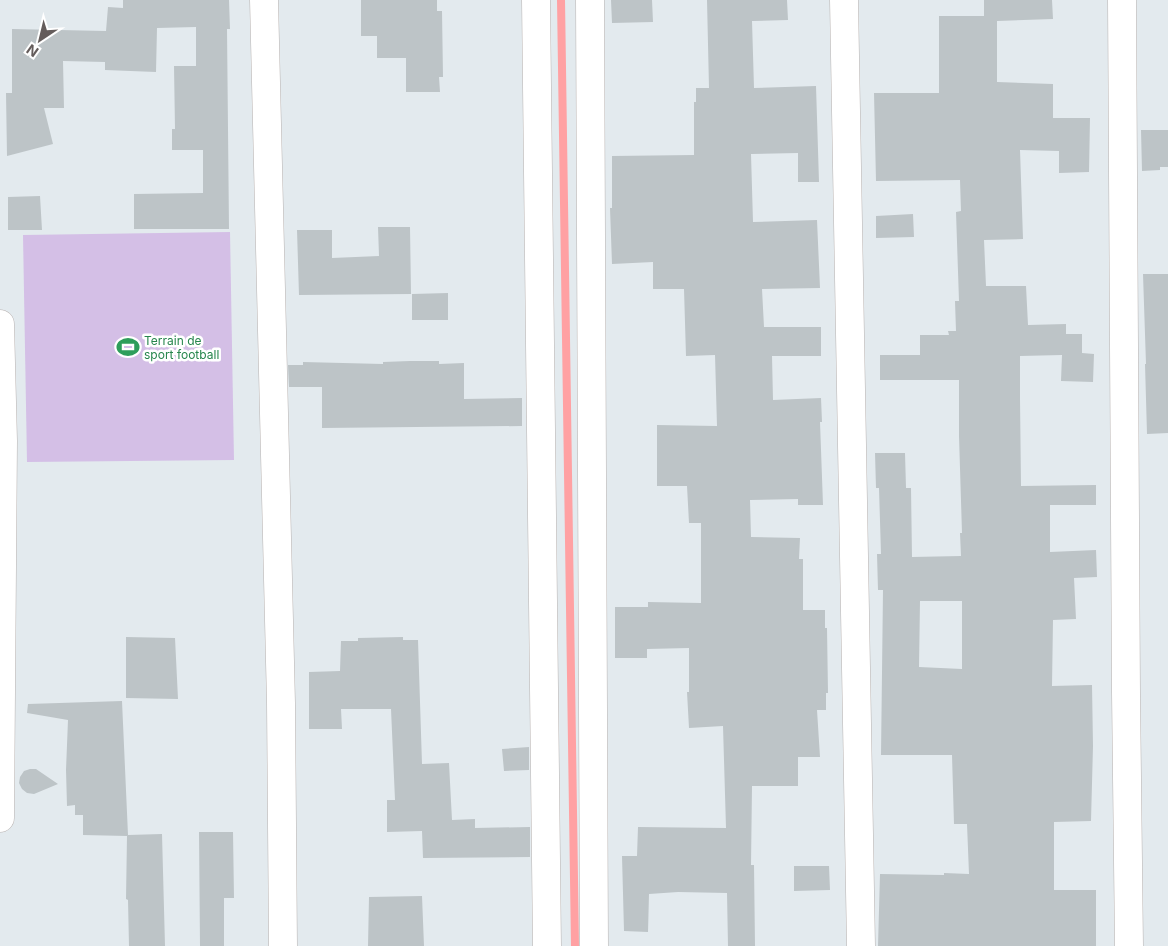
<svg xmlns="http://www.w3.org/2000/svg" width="1168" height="946" font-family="Inter,sans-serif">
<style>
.green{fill:#d4bfe6}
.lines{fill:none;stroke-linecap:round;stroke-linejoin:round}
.stream{stroke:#ffa1a3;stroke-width:8}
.building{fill:#bdc4c7;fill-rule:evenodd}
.minor-casing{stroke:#b8b2b0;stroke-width:29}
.minor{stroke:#fff;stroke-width:28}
.labels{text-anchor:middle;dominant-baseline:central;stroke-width:5;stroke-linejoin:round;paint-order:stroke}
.leisure-label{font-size:12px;fill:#27864d;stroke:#fff;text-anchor:start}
</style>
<rect width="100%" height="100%" fill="#e3eaee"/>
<!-- green -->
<path class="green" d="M230,232L234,460L27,462L23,235Z"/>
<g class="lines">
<!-- stream -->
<path class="stream" d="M561,0L575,946"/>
</g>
<!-- building -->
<path class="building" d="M123,0H229L230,29H227L229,229H134V194L203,193V150H172V129H175L174,66H196V27L157,28L156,72L105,70V62L63,61L64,108H44L53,144L7,156L6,93H12V29L106,31L108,7L123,8Z
M361,0H437V11H442L443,77H439L440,92H406V58H377V36H361Z
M611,0H652L653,22L612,23Z
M707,0H787L788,20L752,21L754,88L816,86L819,182H798V153L751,154L753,222L817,220L820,288L762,289L764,327H821V356H772L773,400L821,398L822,422H820L823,505H798V499L750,500L751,537L800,538L799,559H803V610H825V628H827L828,693H826V710H817L820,757H798V786H752L751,865H754L755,946H728L727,893L678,892L649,894L648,932L624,931L622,856H637L638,827L726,828L723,726L689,728L687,692H689V648L647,649V658H615V607H648V602L701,603V523H689L687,486H657V425L717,426L715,355L686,356L684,289H653V262L612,264L610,208H612V156L694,155V102H696V88H709Z
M984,0H1052L1053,19L997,21V82L1053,84V118H1090L1089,172L1059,173V151L1020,150L1023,239L984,240L986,286H1026L1028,325L1066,324V334H1082V353L1094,354L1093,382L1061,381L1062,355L1020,356V399L1021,486L1096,485V505H1050V552L1096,550L1097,577L1074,578L1076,619L1053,620L1052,686L1092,685L1093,746L1091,821L1054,822V890H1096V946H878L880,874L944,875V873L969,874L967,824H954L952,755H881L883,590H878L877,554H881L879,488H876L875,453H905L906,488H911L912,557L961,556L960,533H962L959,436V380H880V355H920V335H949L948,331H956L955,301H959L956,212L961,211L960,180L876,181L874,93H939V16H984ZM920,601H962V669L919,667Z
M1141,130H1168V167H1160V170L1142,171Z
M40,196L42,230H8V197Z
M913,214L914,237L876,238V216Z
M378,227H410L411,294L299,295L297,230H332V258L379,256Z
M1143,274H1168V433L1147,434L1145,364H1146Z
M448,293V320H412V294Z
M410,361H439V364L464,363V399L522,398V426L322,428V387H289L288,365H303V362L383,364V362Z
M126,637L175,638L178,699L126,698Z
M403,637V640H418L422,764L449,763L452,820L475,819V828L530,827V857L423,858L422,831L387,832V800H395L391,709H341L342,729H309V672L340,671L341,641H358V638Z
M122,701L128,835L162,834L165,946H129L128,900L126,899L127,836L83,835V815H75V805L67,806L66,770L68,720L27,713L28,704Z
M529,747V770L504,771L502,749Z
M30,769H36L58,784L34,794L27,793L22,789L19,783L20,777L24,771Z
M199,832H233L234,898H224V946H200Z
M794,866H829L830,890L794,891Z
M422,896L424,946H368L369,897Z"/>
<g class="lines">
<defs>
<path id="minor" d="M264,0L281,703L283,946
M536,0L547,946
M590,0L594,946
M844,0L861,946
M1122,0L1126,693L1129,946
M0,324L3,441L0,818"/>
</defs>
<!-- minor casing -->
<use href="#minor" class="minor-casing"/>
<!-- minor -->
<use href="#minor" class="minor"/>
</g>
<!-- icons -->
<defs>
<symbol id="stadium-bare" viewBox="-9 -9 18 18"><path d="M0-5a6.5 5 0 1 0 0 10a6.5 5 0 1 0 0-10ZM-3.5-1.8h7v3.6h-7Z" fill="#2e9e5b" stroke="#fff" stroke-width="2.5" paint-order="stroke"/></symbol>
</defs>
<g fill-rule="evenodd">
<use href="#stadium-bare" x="112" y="331" width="32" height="32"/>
</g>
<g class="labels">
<!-- leisure labels -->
<g class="leisure-label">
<text x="144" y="340">Terrain de<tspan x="144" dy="14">sport football</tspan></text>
</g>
</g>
<!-- north arrow -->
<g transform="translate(40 40) rotate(215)" stroke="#ffffff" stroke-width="4" paint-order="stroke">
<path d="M0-4L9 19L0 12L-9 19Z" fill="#645c5b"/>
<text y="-8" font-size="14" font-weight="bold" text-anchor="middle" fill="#645c5b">N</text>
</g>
</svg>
